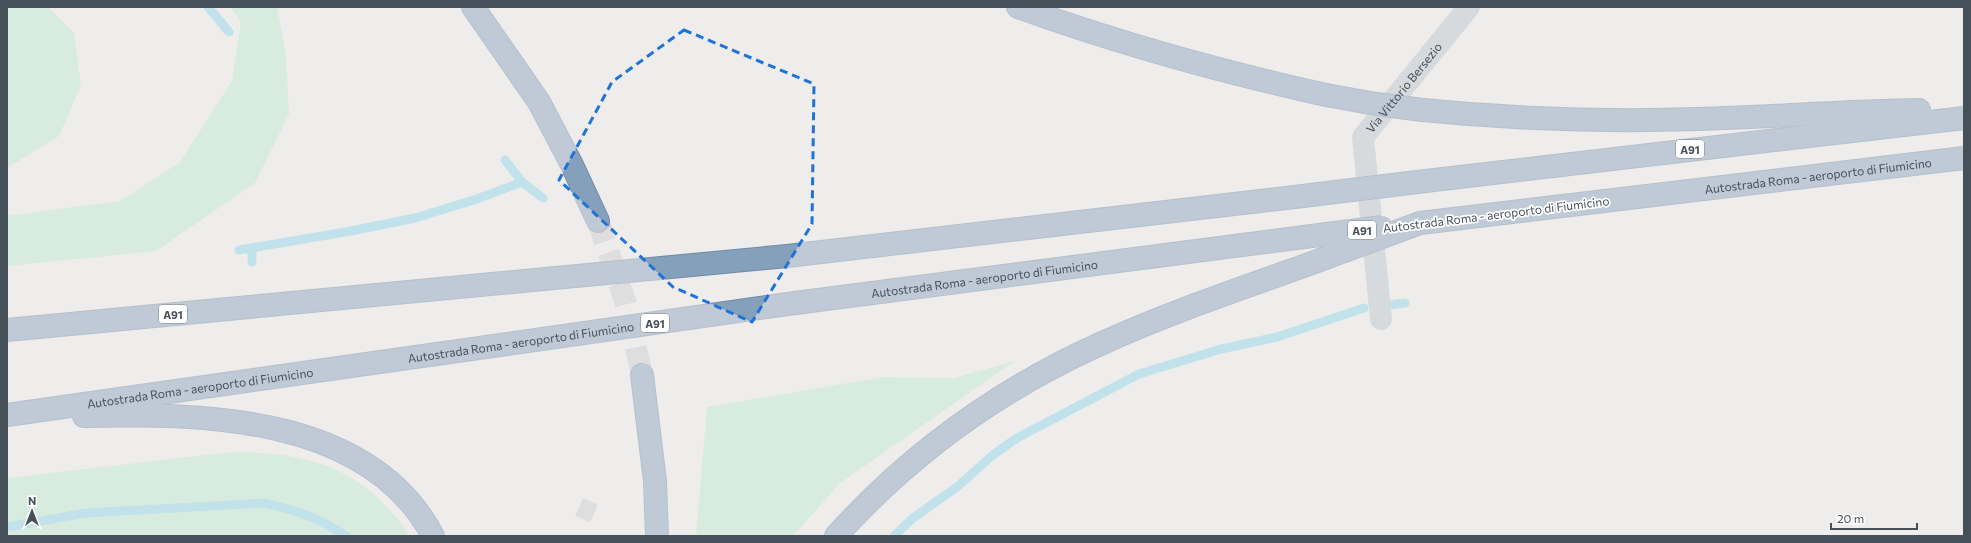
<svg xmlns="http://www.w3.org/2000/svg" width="1971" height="543" font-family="Commissioner,sans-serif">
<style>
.green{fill:#bbeccc}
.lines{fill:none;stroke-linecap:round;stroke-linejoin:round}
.stream{stroke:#89d6e8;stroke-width:9}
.building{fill:#c9cbd1}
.motorway-tunnel{stroke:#cdcdcf;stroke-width:22;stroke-dasharray:22 11;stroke-linecap:butt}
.motorway-casing{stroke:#708ba5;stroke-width:24}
.minor{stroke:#bbc4cb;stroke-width:22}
.motorway{stroke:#85a0ba;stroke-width:22}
.motorway-bridge-casing{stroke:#708ba5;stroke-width:24;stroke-linecap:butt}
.motorway-bridge{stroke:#85a0ba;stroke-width:22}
.marked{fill:none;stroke:#1f73d6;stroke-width:3;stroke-dasharray:8 5;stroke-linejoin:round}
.labels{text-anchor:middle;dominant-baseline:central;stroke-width:3.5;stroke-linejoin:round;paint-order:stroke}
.shield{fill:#fff;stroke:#7d848b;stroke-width:1}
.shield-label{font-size:11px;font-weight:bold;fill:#455059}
.street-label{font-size:12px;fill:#455059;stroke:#fff}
</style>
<rect width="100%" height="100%" fill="#efecec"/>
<!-- green -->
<path class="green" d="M7,7H48L74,33L81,85L59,136L7,168Z
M230,7H277L286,55L289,114L255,183L156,251L7,266V216L120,201L180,162L232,81L241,22Z
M1015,361L840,483L793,536H696L707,407L883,377L954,378Z
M243,452C300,454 347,464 387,507C395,516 404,525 409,536H7V478L222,453Z"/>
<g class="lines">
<!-- stream -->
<path class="stream" d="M208,7L229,32
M505,160L522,182L543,198
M252,249V262
M239,250L351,231L415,218L477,199L522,182
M1382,306L1405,303
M7,527L86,513L263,503C296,510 317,517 346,536
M894,536L913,518L957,487L994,454L1017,438L1139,374L1221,349L1277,337L1364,308"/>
</g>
<!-- building -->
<path class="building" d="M583,498L598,505L590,522L575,516Z"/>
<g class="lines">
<!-- motorway-tunnel -->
<path class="motorway-tunnel" d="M598,221L626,304L642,375"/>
<defs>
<g id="motorway">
<path d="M473,7L539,102L572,165L598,221"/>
<path d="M1018,7C1118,43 1222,72 1326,95"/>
<path d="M1423,110C1514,119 1607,122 1698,119C1772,117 1845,111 1919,110"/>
<path d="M1417,182L1964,118"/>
<path id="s2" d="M1420,223L1964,158"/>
<path d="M7,330L787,256L1303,196"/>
<path d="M642,375L655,481L657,536"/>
<path id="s3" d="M7,415L795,303L1304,237"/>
<path d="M84,416C203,413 369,415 433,536"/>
<path d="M836,536C909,455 999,390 1098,345C1164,315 1233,291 1301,267"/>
</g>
</defs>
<!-- motorway casing -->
<use href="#motorway" class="motorway-casing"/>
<!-- minor -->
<path class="minor" id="s1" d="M1381,319L1363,137L1469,7"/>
<!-- motorway -->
<use href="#motorway" class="motorway"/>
<defs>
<path id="motorway-bridge" d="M1326,95L1376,104L1423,110
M1303,196L1417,182
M1304,237L1382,227
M1301,267L1420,223"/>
</defs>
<!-- motorway-bridge casing -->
<use href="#motorway-bridge" class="motorway-bridge-casing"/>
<!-- motorway-bridge -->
<use href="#motorway-bridge" class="motorway-bridge"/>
</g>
<!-- marked area -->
<path d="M0 0H1971V543H0ZM684,30L814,84L812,224L752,322L673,287L559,180L612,82Z" fill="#efecec" fill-opacity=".55" fill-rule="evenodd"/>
<path class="marked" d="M684,30L814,84L812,224L752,322L673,287L559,180L612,82Z"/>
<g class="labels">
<!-- shield labels -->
<g class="shield">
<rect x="1676" y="140" width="28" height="18" rx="3"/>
<rect x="1348" y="221" width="28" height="18" rx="3"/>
<rect x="159" y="305" width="28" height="18" rx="3"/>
<rect x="641" y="314" width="28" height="18" rx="3"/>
</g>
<g class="shield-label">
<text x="1690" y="149">A91</text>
<text x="1362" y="230">A91</text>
<text x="173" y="314">A91</text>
<text x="655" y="323">A91</text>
</g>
<!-- street labels -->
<g class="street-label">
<text stroke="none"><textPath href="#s1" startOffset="247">Via Vittorio Bersezio</textPath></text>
<text stroke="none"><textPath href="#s2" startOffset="401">Autostrada Roma - aeroporto di Fiumicino</textPath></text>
<text transform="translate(1496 214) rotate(-7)">Autostrada Roma - aeroporto di Fiumicino</text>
<text stroke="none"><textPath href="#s3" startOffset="987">Autostrada Roma - aeroporto di Fiumicino</textPath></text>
<text stroke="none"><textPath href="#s3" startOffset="519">Autostrada Roma - aeroporto di Fiumicino</textPath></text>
<text stroke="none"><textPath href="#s3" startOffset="195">Autostrada Roma - aeroporto di Fiumicino</textPath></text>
</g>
</g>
<!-- border -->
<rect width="1971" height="543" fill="none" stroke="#455059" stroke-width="16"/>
<!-- north arrow -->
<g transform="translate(32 511)" stroke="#ffffff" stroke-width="3" paint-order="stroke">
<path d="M0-3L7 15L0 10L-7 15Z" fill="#455059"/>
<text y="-6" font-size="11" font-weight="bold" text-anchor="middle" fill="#455059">N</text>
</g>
<!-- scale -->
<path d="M1831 523v6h86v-6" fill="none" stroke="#455059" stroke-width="2"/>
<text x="1837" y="523" font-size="12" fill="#455059" stroke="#ffffff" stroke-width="3" paint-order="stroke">20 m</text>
</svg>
